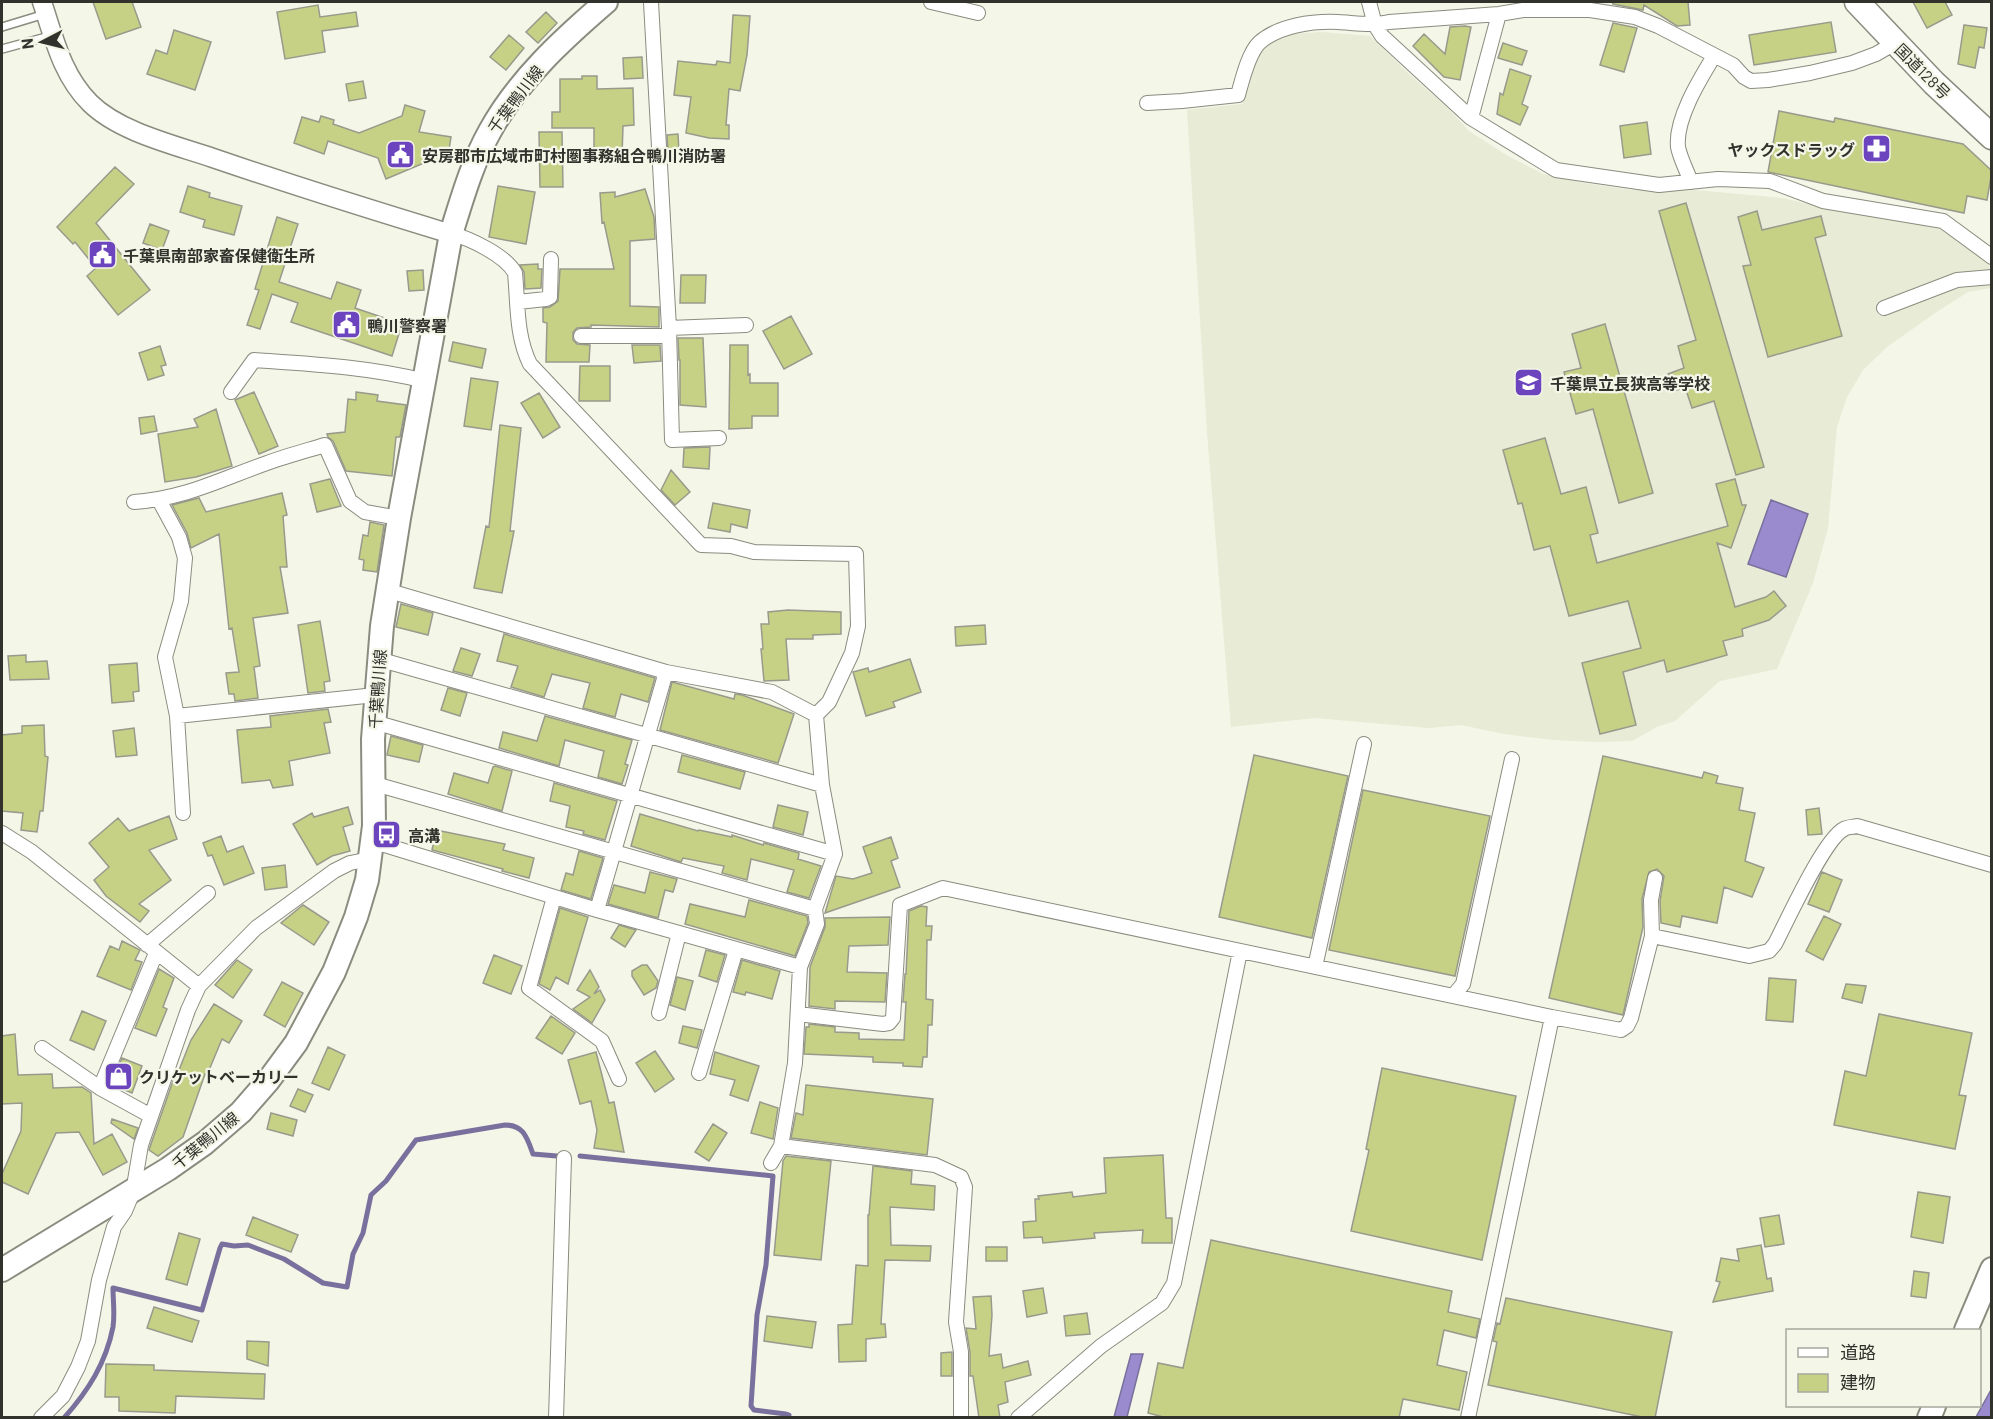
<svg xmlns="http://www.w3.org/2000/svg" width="1993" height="1419" font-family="Barlow,'Noto Sans JP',sans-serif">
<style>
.built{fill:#e8ebd5}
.water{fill:#9a8bce;stroke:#7a709d;stroke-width:1.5}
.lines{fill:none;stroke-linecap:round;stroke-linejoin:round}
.stream{stroke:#7a709d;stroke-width:5}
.building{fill:#c7d186;stroke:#989a8c;stroke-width:1.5}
.service-casing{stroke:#8a8c7f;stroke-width:10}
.minor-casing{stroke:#8a8c7f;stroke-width:16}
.tertiary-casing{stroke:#8a8c7f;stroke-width:21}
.primary-casing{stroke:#8a8c7f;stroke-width:26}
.trunk-casing{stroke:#8a8c7f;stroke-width:27}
.service{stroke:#fff;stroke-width:7}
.minor{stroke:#fff;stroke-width:14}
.tertiary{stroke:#fff;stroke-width:18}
.primary{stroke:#fff;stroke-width:22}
.trunk{stroke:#fff;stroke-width:24}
.labels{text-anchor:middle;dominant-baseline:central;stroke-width:4.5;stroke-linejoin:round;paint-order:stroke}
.street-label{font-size:16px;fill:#31322c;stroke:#f4f6e8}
.poi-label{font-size:16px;font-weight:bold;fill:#31322c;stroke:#f4f6e8;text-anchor:start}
</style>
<rect width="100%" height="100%" fill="#f4f6e8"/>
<!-- built -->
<path class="built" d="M1322,32L1370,36L1408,73L1446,106L1469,131L1508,156L1543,174L1584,183L1631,190L1684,189L1782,198L1847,213L1884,215L1927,224L1948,232L1989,264L1991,288L1968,292L1935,313L1887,347L1863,370L1847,397L1837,427L1828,528L1813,583L1777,669L1720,681L1675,721L1657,727L1632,741L1598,742L1553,740L1504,734L1461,725L1429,728L1315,718L1231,727L1207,432L1187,110L1242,104L1249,85L1252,65L1259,54L1273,42L1292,34Z"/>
<!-- water -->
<path class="water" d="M1771,500L1808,514L1786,577L1748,564Z
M1131,1354H1143L1127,1417H1114Z
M1991,1390V1417H1976Z"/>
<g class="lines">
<!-- stream -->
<path class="stream" d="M580,1156L773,1176L766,1265L757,1315L751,1406L754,1410L786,1414L789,1415L788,1418
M64,1418C88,1391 106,1363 113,1327C115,1314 113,1301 113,1288L202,1310L220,1248L222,1244L234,1246L248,1245L284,1259L323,1283L347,1287L353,1254L363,1233L371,1195L386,1181L416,1140L505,1125C524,1125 527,1138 533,1154L557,1156"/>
</g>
<!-- building -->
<path class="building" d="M93,2H132L141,27L106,39Z
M1612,2H1688L1690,25L1677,26L1644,5L1643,10L1613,4Z
M1913,2H1945L1952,15L1927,28Z
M318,5L320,17L356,12L358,26L322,31L325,52L285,59L277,12Z
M546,12L557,23L538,43L526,32Z
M733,15L750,16L747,55L740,91L729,89L726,125H729V139L709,138L686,133L691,97L674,95L678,61L716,65L717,61L730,63Z
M1831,22L1836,52L1754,65L1749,35Z
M1613,23L1637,28L1624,72L1600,65Z
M1964,25L1987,28L1984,48L1979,47L1975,68L1958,64Z
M1465,26L1471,27L1460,80L1444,77L1413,46L1424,34L1445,54L1450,27Z
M174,30L211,42L195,90L147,74L156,50L167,54Z
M509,35L524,48L506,70L490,57Z
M1503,43L1527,51L1522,65L1498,58Z
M642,57L643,78L624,79L623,58Z
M1510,69L1531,76L1522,104L1528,107L1520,125L1497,114L1500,93L1503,95Z
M582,76H597V89L633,88L634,125L623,126L622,156H594V128H552V112H560V79H582Z
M363,81L366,98L349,101L346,84Z
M405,105L425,111L419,132L451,137L447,163L431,160L386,179L378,158L328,141L324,154L294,143L302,117L319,122L321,116L334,120L333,124L359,133L402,116Z
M1779,111L1834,122L1835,118L1963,144L1992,171L1987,200L1967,196L1964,213L1768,172Z
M1647,122L1651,154L1624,158L1620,126Z
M539,132H562L563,187H540Z
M678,134L679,152L668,153L667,135Z
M115,167L134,184L96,223L150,290L118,315L87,276L96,268L75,242L73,244L57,227Z
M188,186L210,193L209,197L242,206L234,235L203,227L205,220L180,212Z
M498,186L535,192L526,244L489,237Z
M645,189L654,217L655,239L630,241V306L659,307V327L591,325V327L577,328L573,332V340L577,344L590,345L589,362H546L547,323L543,322V308L550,307L558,301L560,269H614L604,222L602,223L600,193L615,192V197Z
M1686,203L1764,467L1736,475L1714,401L1692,408L1685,387L1674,391L1668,374L1684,368L1678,346L1696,340L1659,211Z
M1757,211L1762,230L1821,216L1826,235L1815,238L1842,336L1768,357L1743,266L1751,265L1738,217Z
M277,217L298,224L279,282L331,299L337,282L361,290L355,308L402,324L392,356L291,322L298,303L272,294L260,329L247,325L259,290L255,289Z
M150,224L169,231L162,250L143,243Z
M538,264V269H542L541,288L525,289L524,272L520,265Z
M423,270L424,290L409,291L407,271Z
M681,275H706L705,303H680Z
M791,316L812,354L784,369L763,331Z
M1605,324L1653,493L1619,503L1593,409L1576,414L1564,372L1581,368L1572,334Z
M678,338H703L706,407L680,405V360H679Z
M453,342L486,349L482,368L449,361Z
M632,345H660L661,361L634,363Z
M730,345H748V375L750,374V383H778V416H752V428L729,429Z
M160,346L166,365L161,366L164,375L148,380L139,353Z
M580,366H610V401H579Z
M471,378L498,382L491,430L464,426Z
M254,392L278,446L259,454L235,400Z
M356,392L378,395L377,401L406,405L400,437H396L392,476L346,471L333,441L328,437L327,434L345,432L348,399L356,400Z
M539,393L560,427L543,438L521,403Z
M216,409L232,466L196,477L165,482L158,434L198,427L194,419Z
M154,416L157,431L141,434L139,418Z
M500,425L521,428L510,531H514L502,593L474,588L486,526L489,527Z
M1545,438L1561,494L1586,487L1598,533L1590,535L1597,563L1728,526L1716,484L1735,479L1742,505H1746L1731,548L1717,543L1735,607L1766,597L1774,591L1786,606L1769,620L1742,629L1743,636L1723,641L1727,655L1667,672L1664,660L1623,672L1636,725L1600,734L1582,663L1641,648L1628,601L1569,616L1550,546L1534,550L1522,503L1518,504L1503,450Z
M710,447L709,469L683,467L684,448Z
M671,470L690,492L675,505L661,490Z
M330,479L341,506L317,512L310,484Z
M282,493L287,515L283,516L287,567H280L288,613L253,618L260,666L254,667L258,698L235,701L234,694H229L226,673L239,672L232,628L229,629L219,534L191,548L187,533L172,505L199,498L206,512Z
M713,503L750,510L747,528L731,524L730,532L708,528Z
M370,522L384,525L377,572L363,570L364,560L359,559L363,535L368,536Z
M401,604L433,613L428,635L396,627Z
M788,610L841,612V634L813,635V639H786L789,680L764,681L761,649H763L761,624H769L768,612Z
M320,621L330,681L324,682L325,691L308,693L298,625Z
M985,625L986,644L956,646L955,627Z
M504,634L655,678L648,702L621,694L615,717L583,708L590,683L552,674L544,697L511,687L518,666L497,661Z
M461,648L480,654L472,676L453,671Z
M26,655V662L47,661L49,679L10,680L8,656Z
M910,659L921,692L893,702L895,707L866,716L853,672L868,668L869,672Z
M137,663L139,691L133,692L134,701L112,703L109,665Z
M672,682L734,699L735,694L742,695L794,714L778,763L660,730Z
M448,688L467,693L460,716L441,710Z
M328,709L331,722L324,723L330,753L289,761L293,785L273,788L270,780L242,783L237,730L271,727L270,716Z
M545,716L632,740L625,764L628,765L622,784L598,777L604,751L565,740L559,766L499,748L503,732L537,741Z
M44,725L45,756L48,757L43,811H40L37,832L21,830L23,813L2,811V735L22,733V726Z
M134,728L137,755L116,757L113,731Z
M391,736L423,745L419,762L387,755Z
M682,755L745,772L740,789L678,772Z
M1254,755L1348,776L1312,938L1219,917Z
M1603,756L1702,778L1704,772L1718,776L1716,783L1743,788L1739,810L1755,813L1745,861L1764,868L1752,897L1724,887L1717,923L1682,916L1680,927L1661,923L1660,901L1664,876L1657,869L1649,872L1642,899L1643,927L1623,1015L1549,998Z
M495,766L512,771L502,811L448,794L454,773L488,783L493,767Z
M554,783L617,801L605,840L583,834L584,831L566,827L570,806L550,801Z
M1363,790L1490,816L1455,976L1329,950Z
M778,805L808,812L803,835L773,827Z
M348,807L353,824L343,827L350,851L332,856L317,865L293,824L312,813L314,817Z
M1819,808L1822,834L1808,835L1806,810Z
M640,814L698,831L699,830L732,837V835L763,845L764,843L799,853L798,860V859L821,866L809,898L787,892L794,870L751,859L747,880L722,873L724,866L683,858L681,862L631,846Z
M169,816L177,839L149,850L171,880L139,904L149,911L140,922L106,896L94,880L109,867L89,843L118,818L129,831Z
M436,830L505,844L503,850L534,858L529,878L502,871L503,869L432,850Z
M221,836L227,852L243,846L254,873L224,885L212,855L208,856L203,843Z
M891,837L898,858L891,861L900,887L825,913L836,876L853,879L872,873L863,847Z
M579,851L603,858L591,899L561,890L566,873L573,875Z
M285,865L287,887L265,890L262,868Z
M650,872L677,879L673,892L665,890L658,918L608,904L614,885L645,893Z
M1822,872L1842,880L1829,912L1808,904Z
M749,900L807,916L808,923L795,956L685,924L690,904L745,917Z
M303,905L329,922L314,945L281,923Z
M921,906L927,907L926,926H932L931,940H927L926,999L933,1000L932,1025H928L927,1057H923L922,1067L903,1066V1063L873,1062V1057L804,1054L806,1027H809V1024L835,1027V1032L859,1033V1039L904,1040L906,1002H903L905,974H906L909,911Z
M560,908L588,917L568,984L556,977L550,990L539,984Z
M1824,916L1841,924L1823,960L1806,951Z
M890,917L888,945L849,946L847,972L887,973L885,1002L835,1001V1009L809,1006L810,967L825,927V918Z
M619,925L636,930L625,947L611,938Z
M122,941L140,950L135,960L142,962L131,990L97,976L110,946L119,950Z
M706,950L725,955L717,982L699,976Z
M494,955L522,966L511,994L483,983Z
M237,960L252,970L233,998L215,985Z
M742,960L780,971L772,999L746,992L745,995L733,992Z
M642,965H647L658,981L656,988L644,995L632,976V971Z
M159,969L174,978L163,1007L167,1009L156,1036L135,1028Z
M590,970L599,987L594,994L600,990L605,1000L592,1023L573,1009L590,997L577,990Z
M677,977L693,981L685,1010L670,1005Z
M1769,978L1796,980L1793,1022L1766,1020Z
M282,982L303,993L285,1027L264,1015Z
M1846,984L1866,986L1862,1003L1842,998Z
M214,1004L242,1021L229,1043L222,1039L207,1075L205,1074L183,1137L158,1156L149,1150L150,1147L175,1075H177L191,1040Z
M82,1011L106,1021L94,1050L70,1040Z
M1879,1014L1972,1033L1959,1095L1966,1096L1955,1149L1834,1125L1845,1071L1866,1076Z
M551,1016L575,1033L562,1054L536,1038Z
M683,1026L702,1030L697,1048L679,1043Z
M15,1034L18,1075L52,1074L53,1088L82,1087L91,1093L94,1144L112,1134L127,1162L103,1175L79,1132L56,1133L28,1194L2,1182V1174L21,1131L22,1103L2,1104V1036Z
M328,1047L345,1055L329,1090L312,1083Z
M655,1051L674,1079L655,1092L636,1063Z
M596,1052L609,1103L614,1102L624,1152L594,1148L597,1130L591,1101L580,1104L568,1060Z
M715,1052L759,1066L748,1101L730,1095L735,1080L710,1074Z
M122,1058L142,1066L132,1093L111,1084Z
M1382,1068L1516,1096L1482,1260L1351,1231L1369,1150L1366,1149Z
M806,1085L933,1099L927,1155L791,1138L796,1113L803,1115Z
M298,1089L313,1095L305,1112L290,1106Z
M760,1102L778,1108L773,1139L751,1133Z
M271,1113L297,1120L293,1136L267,1129Z
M112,1119L138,1128L134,1139L111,1123Z
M713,1124L727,1133L709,1161L695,1152Z
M1163,1155L1166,1218H1172V1243H1142L1143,1230L1094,1233L1095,1238L1043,1243L1042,1237L1024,1238L1023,1222L1036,1221L1035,1199H1039L1038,1196L1072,1192L1073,1197L1106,1193L1104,1158Z
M786,1156L831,1161L821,1260L774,1255L783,1161Z
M873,1166L912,1171L911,1184L935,1186L934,1210L890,1207L891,1245L931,1246L930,1261L885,1260L881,1324H885L886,1337L866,1339V1361L839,1362L838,1325L852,1324L856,1265L868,1266V1215H869Z
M1918,1192L1950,1197L1943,1243L1911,1237Z
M1779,1215L1784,1244L1765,1247L1760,1218Z
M253,1217L298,1235L291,1252L246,1235Z
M179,1233L200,1239L187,1285L166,1279Z
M1211,1240L1452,1291L1448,1312L1480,1319L1476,1338L1444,1330L1437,1365L1467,1372L1459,1410L1403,1399L1399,1418H1167L1148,1413L1158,1363L1183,1368Z
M1761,1245L1767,1279L1771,1278L1773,1291L1713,1302L1720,1282L1716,1281L1721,1258L1739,1261L1737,1249Z
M986,1247H1007V1261H986Z
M1914,1271L1929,1273L1926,1298L1911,1296Z
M1043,1288L1047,1313L1027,1317L1023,1291Z
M991,1296L992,1315L989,1356L1001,1354L1003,1368L1028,1361L1031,1375L1005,1382L1008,1402L998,1405L1000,1418H979L973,1376H970V1352L966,1328L976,1329L973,1297Z
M1506,1298L1672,1332L1655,1418H1647L1488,1385L1497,1342L1493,1341L1497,1323L1500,1324Z
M154,1307L199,1321L192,1342L147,1328Z
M1087,1313L1090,1334L1066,1336L1064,1316Z
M767,1316L816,1322L812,1348L764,1341Z
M247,1341L269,1342L268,1366L247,1359Z
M952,1352V1376H941V1353Z
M106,1364L154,1365V1370L265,1374L264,1399L176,1396L175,1413L119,1411V1397H105Z"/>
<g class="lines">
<defs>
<path id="service" d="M2,27L45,14
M2,49L50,36"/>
<path id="minor" d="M651,2L669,328L672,440L719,438
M931,2L978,13
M1369,2L1375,25L1382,36L1471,118L1556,170L1659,185L1718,179L1770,181L1823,201L1943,221L1992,257
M1147,103L1182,101L1238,95C1242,81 1248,54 1259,43C1279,25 1313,21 1338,22C1356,23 1372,26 1389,22L1499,14L1523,10H1590L1635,17L1658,26L1733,65L1744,77L1751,81L1768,80L1810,73L1852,63L1876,54L1895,43
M1471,118L1499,14
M1691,182C1687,171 1680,158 1678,147C1675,119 1700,79 1714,56
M451,234C470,238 506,256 515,273C518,304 516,336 530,364L701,545L731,546L754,552L856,554L858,626L852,653L829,702L816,715
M518,302L546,299L550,297L551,259
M1884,308L1957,280L1992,277
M669,328L746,325
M581,336H669
M231,392L254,360C311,364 369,367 425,381
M159,500L179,537L185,558L181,601L165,657L177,716L183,813
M134,502C186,498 219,480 267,463C286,456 305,451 325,445L350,501L365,512L399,518
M386,590L666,672L772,692L816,715
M378,659L822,785
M177,716L375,695
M374,722L835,854
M375,784L815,909
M2,833L32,852L199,986
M373,843L388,846L597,910L800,967
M554,897L529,988L602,1041L619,1079
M597,910L666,672
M1652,936L1749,956L1769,951L1775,944C1787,921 1824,839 1844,829C1847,827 1853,827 1857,826L1992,865
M147,945L208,893
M1315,967L1364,744
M1453,996L1463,984L1512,759
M659,1013L679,933
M798,1014L883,1024L889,1023L893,1018L900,905L943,888L1552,1017L1621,1030L1627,1026L1631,1018L1652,936L1651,900L1655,878
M42,1048L100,1088L151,1116
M699,1073L736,950
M100,1088L156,953
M781,1146L935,1165L961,1177L965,1187L956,1322L961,1352V1418
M771,1163L781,1146L795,1063L800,967L817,924L815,909L835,854L822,785L816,715
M41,1418L63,1396L78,1367L88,1341L99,1280L114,1227L125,1211L133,1192L141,1145L188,1010L199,986L256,928L334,871L350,863L360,861L370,862
M556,1418L564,1158
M1018,1418L1101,1346L1162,1303L1174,1283L1240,951
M1468,1418L1552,1017"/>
<path id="tertiary" d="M42,2C54,38 62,75 90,103C119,132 175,145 213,158C292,185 372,210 451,234"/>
<path id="primary" d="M2,1270L168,1169L205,1143L241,1112L268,1081L296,1043L334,972L356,917L367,880L374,826L373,739L382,626L399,518L451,234C462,199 472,163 490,131C518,80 563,39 606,2
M1966,1330L1992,1269
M1929,1418L1934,1406"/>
<path id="trunk" d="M1857,2L1934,83L1992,137"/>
</defs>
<!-- service casing -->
<use href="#service" class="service-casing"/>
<!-- minor casing -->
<use href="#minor" class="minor-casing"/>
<!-- tertiary casing -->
<use href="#tertiary" class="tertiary-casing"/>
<!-- primary casing -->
<use href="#primary" class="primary-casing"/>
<!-- trunk casing -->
<use href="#trunk" class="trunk-casing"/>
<!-- service -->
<use href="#service" class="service"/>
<!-- minor -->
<use href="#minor" class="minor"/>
<!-- tertiary -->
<use href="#tertiary" class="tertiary"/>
<!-- primary -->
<use href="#primary" class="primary"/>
<!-- trunk -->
<use href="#trunk" class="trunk"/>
</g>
<!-- icons -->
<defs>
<symbol id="pharmacy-square" viewBox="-11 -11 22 22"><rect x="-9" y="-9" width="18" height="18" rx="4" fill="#6c45be" stroke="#f4f6e8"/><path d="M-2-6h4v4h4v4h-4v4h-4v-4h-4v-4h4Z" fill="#fff"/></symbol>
<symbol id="civic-square" viewBox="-11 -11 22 22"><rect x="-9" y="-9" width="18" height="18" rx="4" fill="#6c45be" stroke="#f4f6e8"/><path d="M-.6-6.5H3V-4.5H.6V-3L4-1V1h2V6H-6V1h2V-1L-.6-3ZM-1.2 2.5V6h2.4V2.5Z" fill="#fff"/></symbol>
<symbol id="school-square" viewBox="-11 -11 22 22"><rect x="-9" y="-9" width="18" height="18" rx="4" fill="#6c45be" stroke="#f4f6e8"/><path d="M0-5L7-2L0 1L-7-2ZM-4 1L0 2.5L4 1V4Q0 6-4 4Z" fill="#fff"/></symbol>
<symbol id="bus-square" viewBox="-11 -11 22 22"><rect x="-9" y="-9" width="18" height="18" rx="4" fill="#6c45be" stroke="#f4f6e8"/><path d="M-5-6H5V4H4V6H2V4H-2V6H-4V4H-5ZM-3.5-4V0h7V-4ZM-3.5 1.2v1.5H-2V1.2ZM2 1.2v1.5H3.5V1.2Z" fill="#fff"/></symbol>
<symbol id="shop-square" viewBox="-11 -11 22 22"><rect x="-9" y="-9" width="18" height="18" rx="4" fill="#6c45be" stroke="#f4f6e8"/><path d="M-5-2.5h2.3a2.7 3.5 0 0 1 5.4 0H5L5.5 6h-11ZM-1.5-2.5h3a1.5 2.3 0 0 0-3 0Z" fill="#fff"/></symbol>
</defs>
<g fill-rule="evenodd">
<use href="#pharmacy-square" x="1860" y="132" width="33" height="33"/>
<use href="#civic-square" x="384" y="138" width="33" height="33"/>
<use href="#civic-square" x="86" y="238" width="33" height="33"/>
<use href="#civic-square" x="330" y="308" width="33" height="33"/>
<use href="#school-square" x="1512" y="366" width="33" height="33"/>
<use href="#bus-square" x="370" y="818" width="33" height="33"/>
<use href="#shop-square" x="102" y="1060" width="33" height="33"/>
</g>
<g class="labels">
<!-- street labels -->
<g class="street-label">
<text transform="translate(1923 71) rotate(45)">国道128号</text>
<text transform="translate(515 99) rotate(-53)">千葉鴨川線</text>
<text transform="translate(377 689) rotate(-86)">千葉鴨川線</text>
<text transform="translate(205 1140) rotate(-39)">千葉鴨川線</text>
</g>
<!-- poi labels -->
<g class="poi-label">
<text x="1855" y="149" text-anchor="end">ヤックスドラッグ</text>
<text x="422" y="155">安房郡市広域市町村圏事務組合鴨川消防署</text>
<text x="123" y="255">千葉県南部家畜保健衛生所</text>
<text x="367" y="325">鴨川警察署</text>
<text x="1550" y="383">千葉県立長狭高等学校</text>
<text x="408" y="835">高溝</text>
<text x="139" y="1076">クリケットベーカリー</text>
</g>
</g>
<!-- border -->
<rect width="1993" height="1419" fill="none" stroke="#31322c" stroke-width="6"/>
<!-- legend -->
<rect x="1786" y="1329" width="195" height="78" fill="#f4f6e8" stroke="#a6a89d" stroke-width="1.5"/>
<rect x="1798" y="1348" width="30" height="9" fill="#ffffff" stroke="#a6a89d" stroke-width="1.5"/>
<text x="1840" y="1359" font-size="18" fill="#31322c">道路</text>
<rect x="1798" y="1374" width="30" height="18" fill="#c7d186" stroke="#a6a89d" stroke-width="1.5"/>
<text x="1840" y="1389" font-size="18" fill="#31322c">建物</text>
<!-- north arrow -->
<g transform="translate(42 42) rotate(263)" stroke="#f4f6e8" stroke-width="4.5" paint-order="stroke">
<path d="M0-4.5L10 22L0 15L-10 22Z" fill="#31322c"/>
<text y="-9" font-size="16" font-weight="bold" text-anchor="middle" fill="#31322c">N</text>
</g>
</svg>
